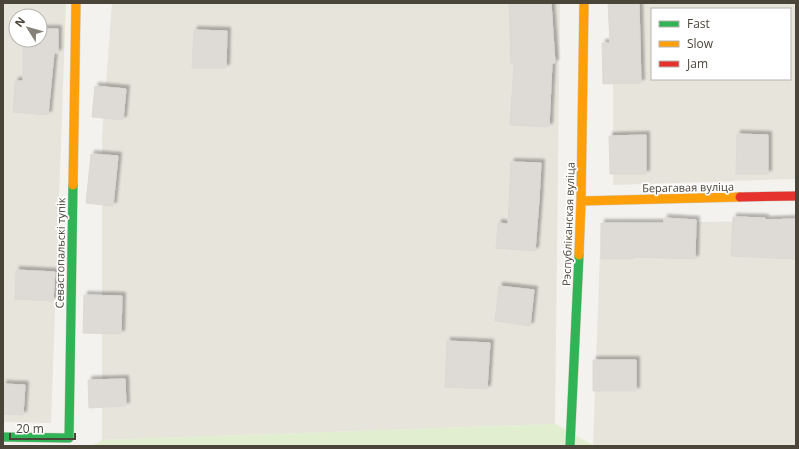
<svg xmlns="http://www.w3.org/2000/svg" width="799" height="449" font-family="'Open Sans',sans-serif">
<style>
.residential{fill:#e7e4dc;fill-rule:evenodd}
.green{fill:#e1eecf}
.building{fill:#dedbd6;stroke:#dcd9d4;filter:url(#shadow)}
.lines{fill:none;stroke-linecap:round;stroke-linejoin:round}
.fast-casing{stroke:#d3cfc5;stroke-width:10}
.slow-casing{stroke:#d3cfc5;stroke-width:10}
.jam-casing{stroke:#d3cfc5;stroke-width:10}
.fast{stroke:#30b455;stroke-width:9}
.slow{stroke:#ff9f0a;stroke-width:9}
.jam{stroke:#e5322d;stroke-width:9}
.labels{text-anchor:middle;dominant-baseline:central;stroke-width:3.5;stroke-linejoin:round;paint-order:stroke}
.street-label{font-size:11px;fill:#4b4439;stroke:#fff}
</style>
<defs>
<filter id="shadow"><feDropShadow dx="3.5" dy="-3.5" stdDeviation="1" flood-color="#0004"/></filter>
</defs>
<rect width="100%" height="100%" fill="#f4f2ee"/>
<!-- residential -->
<path class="residential" d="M3,3H66L51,423L3,422ZM16,16H40V40H16Z
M112,3H560L555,424L102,440V136Z
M613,3H796V179L613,185ZM652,9H790V79H652Z
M796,221V446H601L593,445L601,223Z"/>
<!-- green -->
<path class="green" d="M555,424L593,445L601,446H92L102,440Z"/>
<!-- building -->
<path class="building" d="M509,3H551L555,63H552L549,127L510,125L514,64H511Z
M608,3H639L641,83L603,84L602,43H610Z
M40,29H58V53H54L48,115L13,112L15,81H23V40H40Z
M194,30L227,31L226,68H192Z
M95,86L126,89L123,120L92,117Z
M737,134L768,135V174H736Z
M646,135V174H610L609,136Z
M91,154L118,156L113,206L86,203Z
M511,162L541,163L539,200L535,251L496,248L498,223L508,224Z
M733,217L765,218V220L796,219V259L731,256Z
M664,218L696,220L695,259L633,257V259H601V223H664Z
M16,270L55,272L53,301L15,299Z
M499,286L534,290L530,326L495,321Z
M84,295L122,296L121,334L83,333Z
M447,341L490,343L487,389L445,387Z
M593,360H636V391H593Z
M125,379L126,406L89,408L88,380Z
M3,384L25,385L23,415L3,414Z"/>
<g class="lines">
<defs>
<path id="fast" d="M3,437L69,438L73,185
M570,446L579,255"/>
<path id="slow" d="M73,185L76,3
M581,201L740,197
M579,255L581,201L584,3"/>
<path id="jam" d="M740,197L796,196"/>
</defs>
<!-- fast casing -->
<use href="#fast" class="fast-casing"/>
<!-- slow casing -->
<use href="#slow" class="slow-casing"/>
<!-- jam casing -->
<use href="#jam" class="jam-casing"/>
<!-- fast -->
<use href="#fast" class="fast"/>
<!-- slow -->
<use href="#slow" class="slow"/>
<!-- jam -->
<use href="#jam" class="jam"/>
</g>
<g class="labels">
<!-- street labels -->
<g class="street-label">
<text transform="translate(688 187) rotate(-1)">Берагавая вуліца</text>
<text transform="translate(568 224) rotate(-88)">Рэспубліканская вуліца</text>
<text transform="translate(60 253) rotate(-89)">Севастопальскі тупік</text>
</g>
</g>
<!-- border -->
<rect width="799" height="449" fill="none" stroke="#4b4439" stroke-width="8"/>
<!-- legend -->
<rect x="651" y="8" width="140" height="72" fill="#ffffff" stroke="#b7b4b0"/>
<rect x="659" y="21" width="20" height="6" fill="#30b455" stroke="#b7b4b0"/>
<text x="687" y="28" font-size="12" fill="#4b4439">Fast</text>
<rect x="659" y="41" width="20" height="6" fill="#ff9f0a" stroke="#b7b4b0"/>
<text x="687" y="48" font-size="12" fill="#4b4439">Slow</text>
<rect x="659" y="61" width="20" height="6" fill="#e5322d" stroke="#b7b4b0"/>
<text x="687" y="68" font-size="12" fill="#4b4439">Jam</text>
<!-- north arrow -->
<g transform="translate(28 28) rotate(307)"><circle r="19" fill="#ffffff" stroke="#b7b4b0"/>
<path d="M0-3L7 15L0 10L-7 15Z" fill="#868178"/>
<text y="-6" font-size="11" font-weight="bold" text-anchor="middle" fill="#4b4439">N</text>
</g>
<!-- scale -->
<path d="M10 433v6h65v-6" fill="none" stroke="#4b4439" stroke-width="2"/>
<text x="16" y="433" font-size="12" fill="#4b4439" stroke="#ffffff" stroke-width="3" paint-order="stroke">20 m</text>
</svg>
